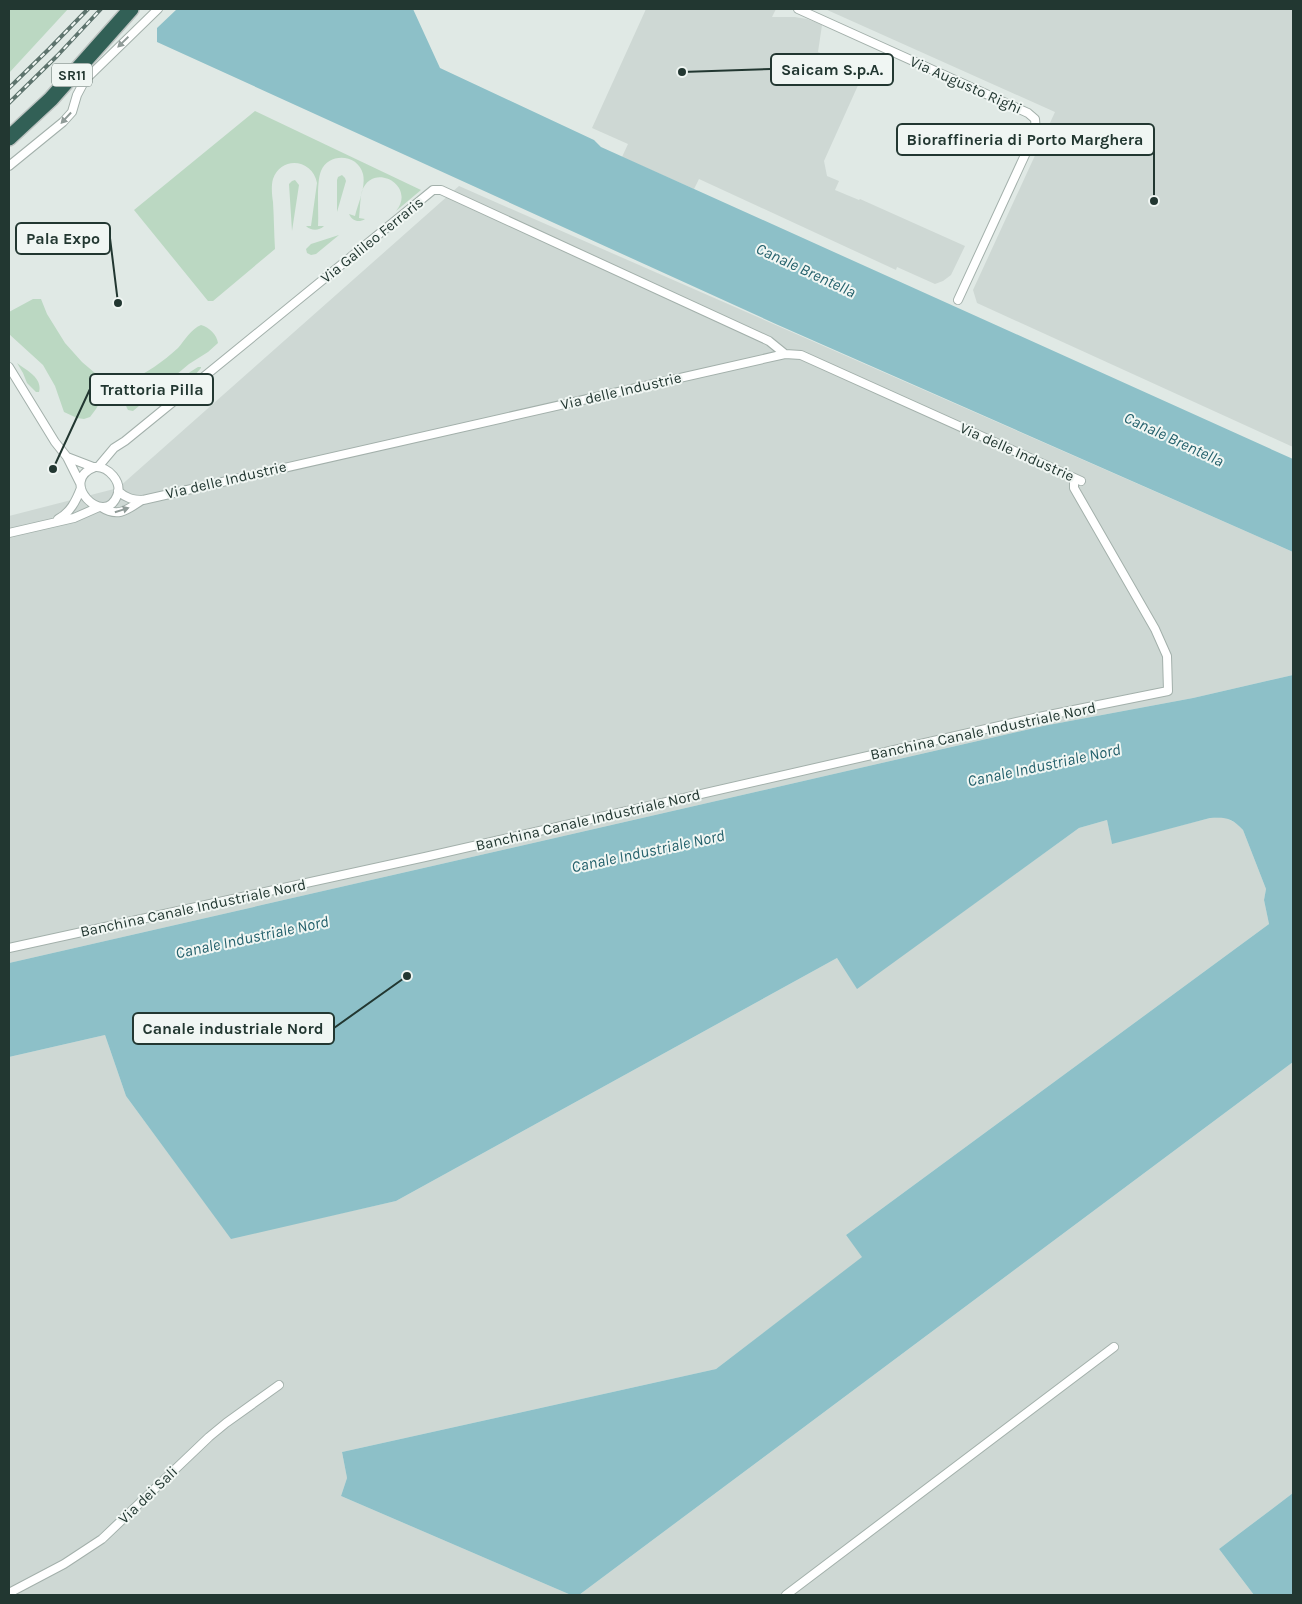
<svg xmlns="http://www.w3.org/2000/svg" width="1302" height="1604" font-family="Karla,sans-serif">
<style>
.built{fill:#ced8d4}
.green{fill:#bbd8c2}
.water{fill:#8dc0c8}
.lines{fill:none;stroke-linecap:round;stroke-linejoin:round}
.street-casing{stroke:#a3b0ab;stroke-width:10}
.highway-casing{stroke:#bdc3c1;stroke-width:18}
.street{stroke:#fff;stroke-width:8}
.highway{stroke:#326056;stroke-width:15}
.rail-casing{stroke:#5d736d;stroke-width:4}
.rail{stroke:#f0f6f3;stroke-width:2;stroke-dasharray:5.5;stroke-linecap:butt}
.oneway{fill:#909b98}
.labels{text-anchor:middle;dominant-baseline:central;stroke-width:4;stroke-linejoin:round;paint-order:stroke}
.shield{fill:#f0f6f3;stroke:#60706b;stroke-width:1}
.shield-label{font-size:14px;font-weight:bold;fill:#223731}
.street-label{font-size:15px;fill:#223731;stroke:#f0f6f3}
.water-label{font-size:16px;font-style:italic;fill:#24616c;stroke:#f0f6f3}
.leader{fill:none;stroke:#223731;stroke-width:2}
.callout-dot{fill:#223731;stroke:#f0f6f3;stroke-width:2}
.callout{fill:#f0f6f3;stroke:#223731;stroke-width:2}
.callout-label{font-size:16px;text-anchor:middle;font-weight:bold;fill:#223731}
</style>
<rect width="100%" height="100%" fill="#e0e9e5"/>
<!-- built -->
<path class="built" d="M646,9H776L772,17H795L807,19L822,25L818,52L864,72L824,161L827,176L839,181L835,190L859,200L860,199L965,246L951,275L943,281L935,284L897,267L896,270L699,179L694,189L622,157L628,144L592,128Z
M825,9H1293V447L977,303L973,290L1055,112Z
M459,186L1293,552V675L1193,698L1043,726L9,963V516L118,488Z
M1224,817L1236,823L1243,830L1266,889L1264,900L1269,924L846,1235L863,1257L716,1369L342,1452L347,1478L341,1496L571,1595H9V1057L105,1035L126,1096L231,1238L396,1201L837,958L857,988L1079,828L1107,820L1112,843L1210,818Z
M1293,1062V1493L1219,1549L1254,1595H579Z"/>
<!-- green -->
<path class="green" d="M9,9H68L9,73Z
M255,111L421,190L396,211C417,186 373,161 362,191C360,199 360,210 359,218L365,219C359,223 352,221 349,214L355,216C358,203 366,187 363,174C358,154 329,152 321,171C316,183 319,212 318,226H324C319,231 311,231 306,226H311L317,183C313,159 281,155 273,179C271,186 272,195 273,202C274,218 274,233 275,249L213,301H208L134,210Z
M342,175L345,178L346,181L337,212V180L338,177Z
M295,180L299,185L292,231L289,184L292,181Z
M339,235L316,254L311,255L307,253L306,249L311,244Z
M33,299H41L47,314L65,343L82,362L102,379L104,386L101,400L96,409L90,417L84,419L77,418L64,412L55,386L43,365L9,334V312Z
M201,325C209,327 217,335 218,343L208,352L189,364L133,411L128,410C123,402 126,391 128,382C146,373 163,362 178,348C185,340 191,329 201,325Z
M17,363C26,370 43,378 39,392H36L27,383L23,373Z
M198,367H201V368L195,375L163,401L159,403L157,402L156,400L158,397L178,384L190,372Z"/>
<!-- water -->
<path class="water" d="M177,9H413L440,68L594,140L601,147L1293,459V552L778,325L157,42V28Z
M1293,675V1062L579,1595H571L341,1496L347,1478L342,1452L716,1369L862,1257L846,1235L1269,924L1264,900L1266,889L1243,830C1232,818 1226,817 1210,818L1112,844L1107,820L1079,828L857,989L837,958L396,1201L231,1239L126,1096L105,1035L9,1057V963L1043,726L1193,698Z
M1293,1493V1595H1254L1219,1549Z"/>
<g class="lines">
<defs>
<path id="street" d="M798,9L1028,113L1035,119L1036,131L958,300
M9,166L63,122L72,112L77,95L85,80L158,9
M9,367L55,442L67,457L80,483
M67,457L93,467
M95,467C108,466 123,482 117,496C104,528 57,481 95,467Z
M98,467L114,448L125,441L433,190H441L769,341L785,354
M118,491C126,498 132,500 143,500L785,354L801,355L1081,481
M101,507C118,518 127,510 142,500
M58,519C70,513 76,501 81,488
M9,533L74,518L99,507
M9,948L425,857L1034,718L1168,691L1167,656L1155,629L1074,488V478
M9,1593L64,1564L102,1539L209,1437L226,1423L279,1385
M786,1595L1114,1347"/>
<path id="highway" d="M9,138L51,99L131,9"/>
</defs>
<!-- street casing -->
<use href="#street" class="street-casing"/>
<!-- highway casing -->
<use href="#highway" class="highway-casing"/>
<!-- street -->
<use href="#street" class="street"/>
<!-- highway -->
<use href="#highway" class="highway"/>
<defs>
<path id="rail" d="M9,88L49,49L88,9
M9,103L57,56L101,9"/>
</defs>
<!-- rail casing -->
<use href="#rail" class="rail-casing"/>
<!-- rail -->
<use href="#rail" class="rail"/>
</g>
<!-- one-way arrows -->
<defs><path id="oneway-solid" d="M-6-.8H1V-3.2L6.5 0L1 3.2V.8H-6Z" transform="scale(1.25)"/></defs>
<g class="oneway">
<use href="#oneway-solid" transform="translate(123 42) rotate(136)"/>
<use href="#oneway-solid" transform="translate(66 118) rotate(133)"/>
<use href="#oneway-solid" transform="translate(122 510) rotate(-18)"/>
</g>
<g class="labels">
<!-- shield labels -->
<rect class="shield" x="52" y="63.5" width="40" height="23" rx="4"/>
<g class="shield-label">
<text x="72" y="75">SR11</text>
</g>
<!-- street labels -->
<g class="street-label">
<text transform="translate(966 85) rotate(24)">Via Augusto Righi</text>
<text transform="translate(372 240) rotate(-39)">Via Galileo Ferraris</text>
<text transform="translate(621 391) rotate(-13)">Via delle Industrie</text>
<text transform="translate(1017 452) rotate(24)">Via delle Industrie</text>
<text transform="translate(226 480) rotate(-13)">Via delle Industrie</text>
<text transform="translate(983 731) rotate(-12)">Banchina Canale Industriale Nord</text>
<text transform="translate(588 820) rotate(-13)">Banchina Canale Industriale Nord</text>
<text transform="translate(193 908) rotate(-12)">Banchina Canale Industriale Nord</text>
<text transform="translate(148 1495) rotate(-44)">Via dei Sali</text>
</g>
<!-- water labels -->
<g class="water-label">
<text transform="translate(806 270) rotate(25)">Canale Brentella</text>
<text transform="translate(1174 439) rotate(25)">Canale Brentella</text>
<text transform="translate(1044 765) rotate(-12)">Canale Industriale Nord</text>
<text transform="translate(648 851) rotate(-12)">Canale Industriale Nord</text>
<text transform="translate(252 937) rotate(-12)">Canale Industriale Nord</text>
</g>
</g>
<!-- callouts -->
<path class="leader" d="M682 72L771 69M1154 201L1154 139M118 303L110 238M53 469L90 389M407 976L334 1028"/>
<g class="callout-dot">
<circle cx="682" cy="72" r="5"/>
<circle cx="1154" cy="201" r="5"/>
<circle cx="118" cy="303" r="5"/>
<circle cx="53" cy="469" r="5"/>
<circle cx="407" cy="976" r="5"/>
</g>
<g class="callout">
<rect x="771" y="54" width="122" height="31" rx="5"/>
<rect x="897" y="124" width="257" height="31" rx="5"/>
<rect x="16" y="223" width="94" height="31" rx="5"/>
<rect x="90" y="374" width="123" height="31" rx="5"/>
<rect x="133" y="1013" width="201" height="31" rx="5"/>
</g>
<g class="callout-label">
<text x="832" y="75">Saicam S.p.A.</text>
<text x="1025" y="145">Bioraffineria di Porto Marghera</text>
<text x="63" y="244">Pala Expo</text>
<text x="152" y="395">Trattoria Pilla</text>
<text x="233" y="1034">Canale industriale Nord</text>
</g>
<!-- border -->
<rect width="1302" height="1604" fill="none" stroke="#223731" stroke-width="20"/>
</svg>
